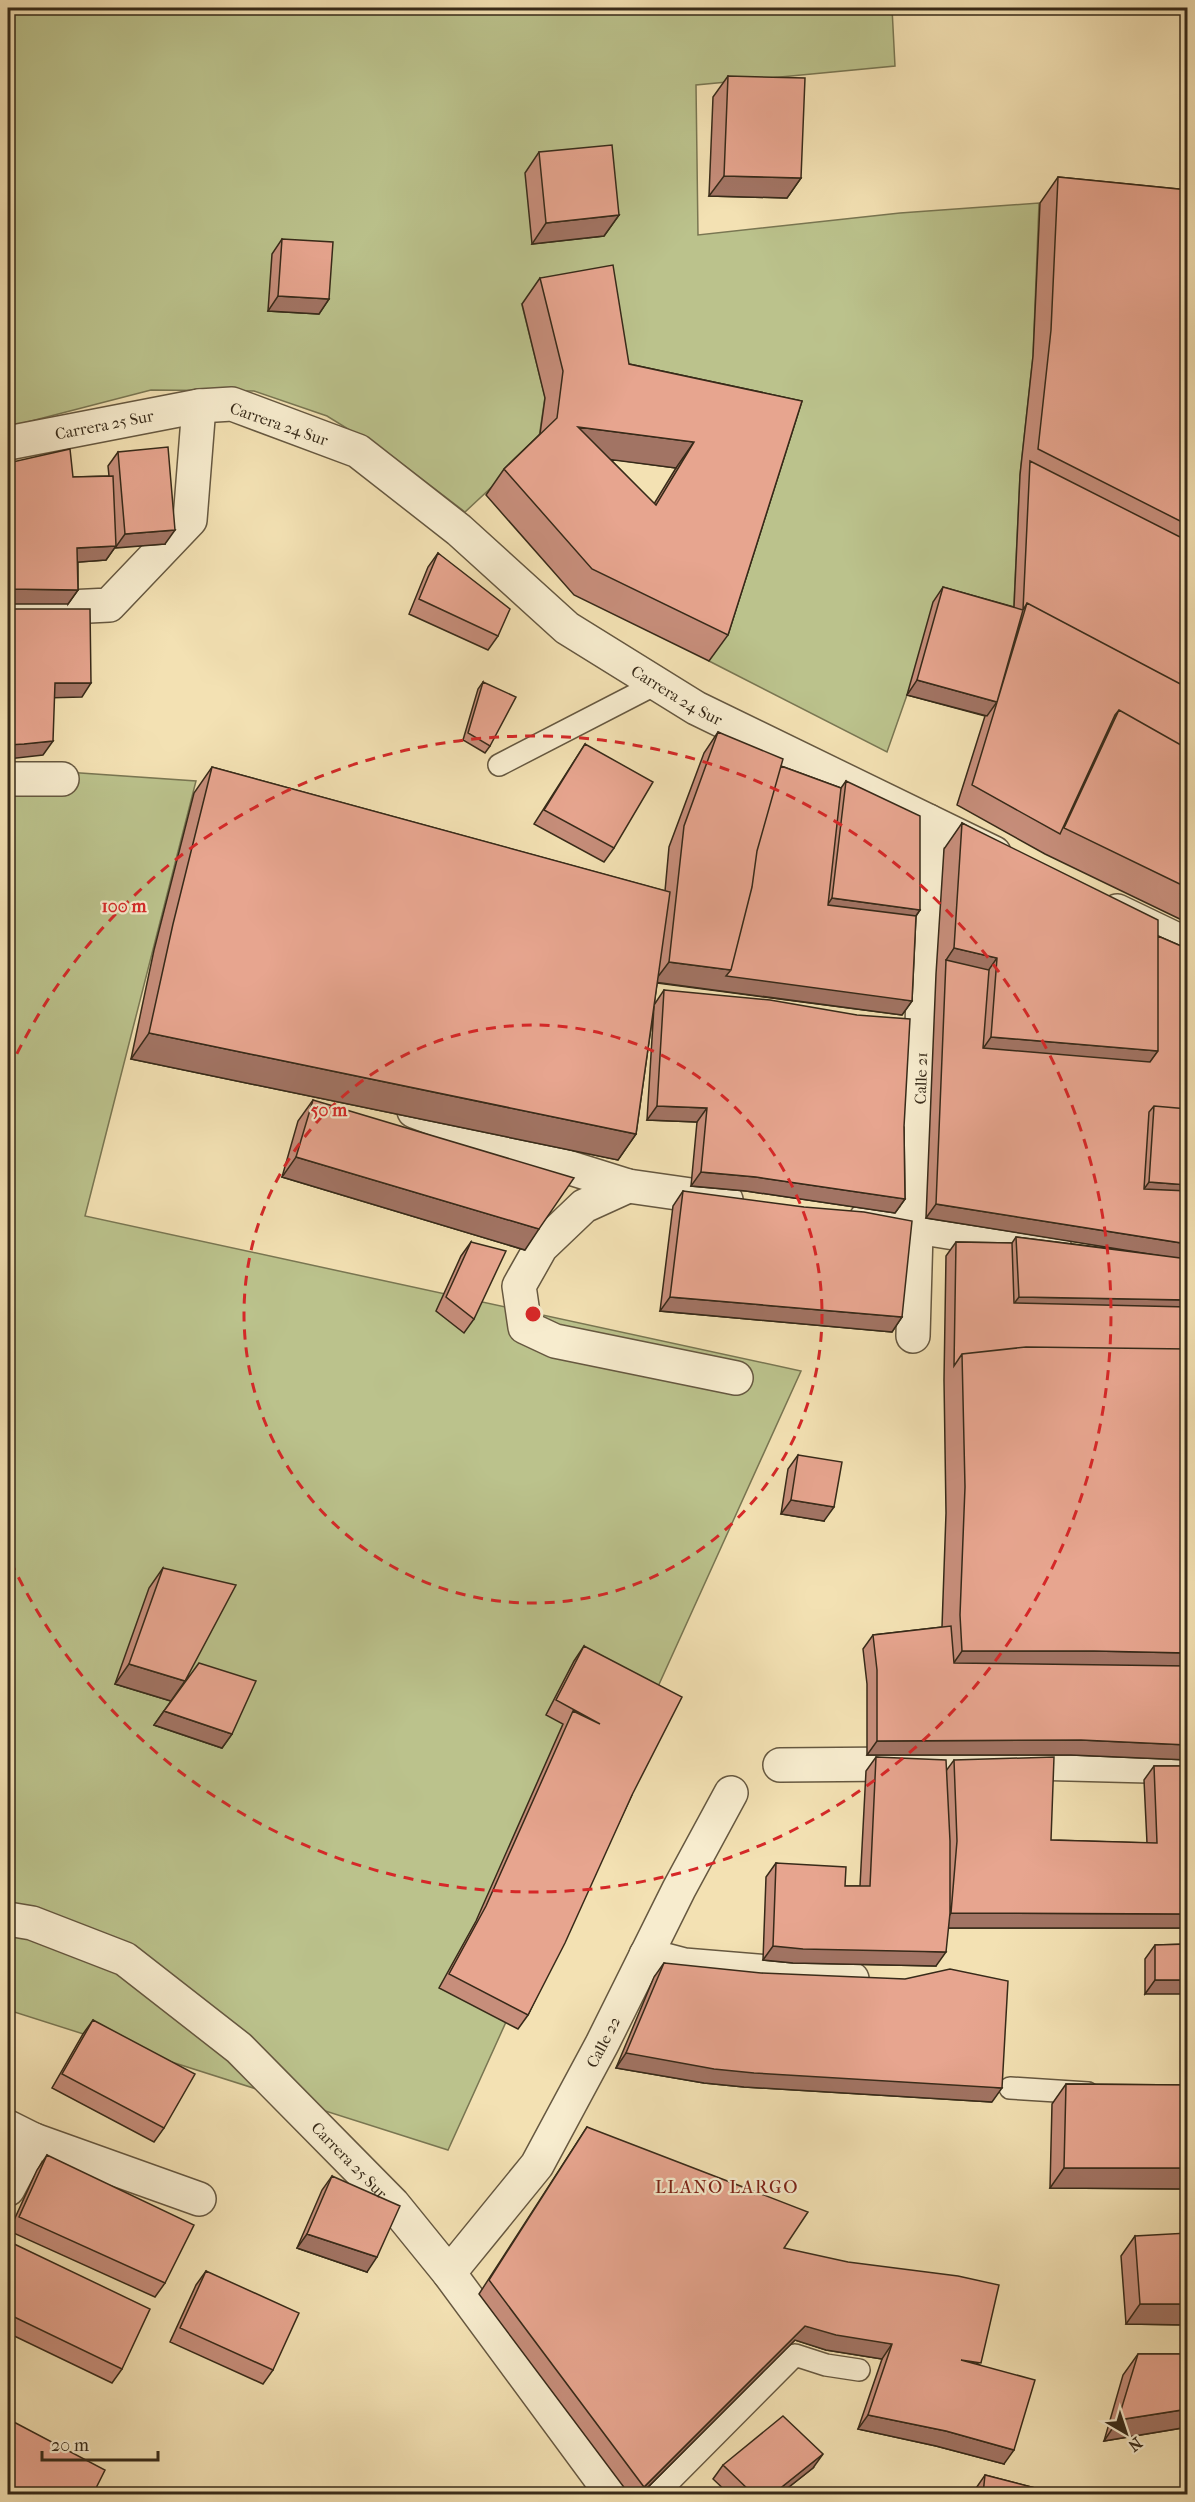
<svg xmlns="http://www.w3.org/2000/svg" width="1195" height="2502" font-family="'IM FELL French Canon',serif">
<style>
.green{fill:#bbc28c;stroke:#797652;stroke-width:1.5}
.lines{fill:none;stroke-linecap:round;stroke-linejoin:round}
.service-casing{stroke:#665840;stroke-width:24}
.minor-casing{stroke:#665840;stroke-width:36}
.service{stroke:#f7ecce;stroke-width:21}
.minor{stroke:#f7ecce;stroke-width:33}
.wall{fill:#c78e7b;stroke:#372a19;stroke-width:1.5;fill-rule:evenodd}
.shaded-wall{fill:#a27464;stroke:#372a19;stroke-width:1.5}
.building{fill:#e7a58f;stroke:#372a19;stroke-width:1.5;fill-rule:evenodd}
.ring{fill:none;stroke:#d62828;stroke-width:3;stroke-dasharray:10 8}
.labels{text-anchor:middle;dominant-baseline:central;stroke-width:4.5;stroke-linejoin:round;paint-order:stroke}
.street-label{font-size:16px;fill:#372a19;stroke:#f7ecce}
.neighbourhood-label{font-size:18px;letter-spacing:1.5px;fill:#7a1f14;stroke:#f7ecce}
.centre{fill:#d62828;stroke:#f7ecce;stroke-width:3}
.ring-label{font-size:18px;text-anchor:middle;font-weight:bold;fill:#d62828;stroke:#f7ecce;stroke-width:4.5;stroke-linejoin:round;paint-order:stroke}
</style>
<rect width="100%" height="100%" fill="#f3e1b3"/>
<filter id="stains"><feTurbulence type="fractalNoise" baseFrequency=".00333" numOctaves="4"/><feColorMatrix values="0 0 0 0 .2 0 0 0 0 .09 0 0 0 0 .02 0 0 0 .5 -.17"/></filter>
<radialGradient id="worn" r=".72"><stop offset=".6" stop-color="#630" stop-opacity="0"/><stop offset="1" stop-color="#630" stop-opacity=".3"/></radialGradient>
<!-- green -->
<path class="green" d="M8,8H892L895,66L696,85L698,235L900,213L1039,203L1033,356L1020,475L1013,624L907,695L887,752L709,661L783,427L611,390L522,305L545,397L538,444L465,512L392,456L327,416L254,391L151,390L8,427Z
M8,768L196,781L85,1216L801,1371L448,2150L8,2010Z"/>
<g class="lines">
<defs>
<path id="service" d="M499,765L656,684
M1010,2088L1088,2093
M657,2494L795,2355L826,2365L859,2370"/>
<g id="minor">
<path id="s1" d="M8,443L199,406L232,404L358,451L459,530L567,628L696,708L994,853"/>
<path d="M8,610L109,605L190,520L199,406"/>
<path d="M8,779H62"/>
<path d="M1117,911L1188,945"/>
<path d="M414,1111L548,1161L628,1186L726,1200"/>
<path d="M628,1186L584,1206L541,1247L519,1286L525,1327L555,1341L736,1378"/>
<path d="M866,1219L1055,1249"/>
<path id="s2" d="M913,1336L928,821"/>
<path d="M780,1765L1030,1763L1188,1767"/>
<path id="s3" d="M8,1919L32,1923L125,1959L239,2048L393,2204L449,2273L612,2494"/>
<path d="M646,1955L684,1965L852,1979"/>
<path d="M8,2127L34,2140L199,2199"/>
<path d="M8,2189L34,2140"/>
<path id="s4" d="M449,2273L537,2165L602,2044L679,1889L731,1793"/>
</g>
</defs>
<!-- service casing -->
<use href="#service" class="service-casing"/>
<!-- minor casing -->
<use href="#minor" class="minor-casing"/>
<!-- service -->
<use href="#service" class="service"/>
<!-- minor -->
<use href="#minor" class="minor"/>
</g>
<!-- wall -->
<path class="wall" d="M728,76L801,178L787,198L709,196L713,97Z
M539,152L619,215L604,236L532,244L525,173Z
M1058,177L1188,190V923L1045,854L957,805L985,716L907,695L933,602L943,587L1014,607L1020,475L1033,356L1040,203Z
M282,239L329,299L319,314L268,311L272,254Z
M540,278L629,364L802,401L728,635L709,661L574,595L486,495L504,469L540,434L545,398L522,304ZM610,459L676,468L654,504Z
M118,452L165,544L115,547L106,560L78,562V590L68,604L73,477L109,476L108,466Z
M438,553L498,636L488,650L409,614L428,567Z
M483,682L490,746L485,753L463,740L478,689Z
M718,732L781,766L841,788L846,781L920,910L916,916L912,1001L902,1015L657,983L654,1005L664,990L904,1127L905,1199L895,1213L746,1191L691,1186L697,1122L647,1120L654,1006L636,1134L618,1160L131,1059L154,950L194,793L212,767L665,891L669,847L704,753Z
M585,744L614,848L604,862L534,824Z
M962,823L1158,936L1188,949V1760L1071,1755H867V1684L863,1649L873,1635L942,1627L946,1513L944,1380L946,1256L956,1242L1012,1243L1016,1237L1154,1254L926,1218L936,974L944,849Z
M313,1100L525,1250L282,1177L298,1121Z
M683,1191L902,1317L892,1332L660,1311L673,1206Z
M471,1242L474,1319L464,1333L436,1311L461,1256Z
M798,1455L824,1521L781,1514L788,1469Z
M163,1568L185,1681L232,1734L222,1748L154,1725L171,1701L115,1684L149,1588Z
M584,1646L632,1795L528,2015L518,2029L439,1988L476,1921L563,1724L546,1715L574,1661Z
M876,1757L946,1771L954,1760L1051,1840L1147,1843L1144,1780L1154,1766H1188V1928H948L936,1966L793,1963L763,1960L766,1877L776,1863L845,1886H860L866,1771Z
M1188,1944L1145,1994V1959L1155,1945Z
M664,1963L992,2102L744,2087L704,2083L616,2068L654,1977Z
M93,2020L164,2128L154,2142L52,2088L83,2034Z
M1066,2084L1188,2085V2189L1050,2188L1052,2104Z
M587,2127L784,2248L980,2365L1004,2464L936,2446L858,2429L882,2359L826,2350L795,2340L641,2494H629L479,2294Z
M47,2155L165,2283L155,2297L9,2231L37,2170Z
M332,2176L367,2272L297,2248L322,2190Z
M1135,2236L1188,2325L1126,2324L1121,2256Z
M10,2242L122,2369L112,2383L8,2333V2246Z
M206,2271L273,2370L263,2384L170,2342L196,2285Z
M1138,2354H1188V2427L1104,2441L1123,2375Z
M10,2420L93,2494H8V2425Z
M723,2465L813,2468L780,2494H729L713,2479Z
M985,2475L1058,2494H972Z"/>
<!-- shaded-wall -->
<path class="shaded-wall" d="M724,176L801,178L787,198L709,196Z
M619,215L604,236L532,244L546,223Z
M278,296L329,299L319,314L268,311Z
M578,427L694,442L676,468L559,453Z
M175,530L165,544L115,548L125,534Z
M116,546L106,560L67,563L77,548Z
M8,589L78,590L68,604H8Z
M917,680L997,702L987,716L907,695Z
M55,683H91L82,697L45,698Z
M53,741L43,755L8,759V745Z
M832,898L920,910L906,930L818,919Z
M954,948L997,958L979,984L946,960Z
M669,962L731,970L912,1001L902,1015L654,982Z
M149,1033L636,1134L618,1160L131,1059Z
M991,1037L1158,1051L1140,1077L973,1063Z
M657,1106L707,1108L697,1122L647,1120Z
M296,1157L539,1229L525,1250L282,1177Z
M701,1172L756,1177L905,1199L895,1213L746,1191L691,1186Z
M1149,1182L1188,1185V1206L1134,1203Z
M936,1204L1188,1244V1258L1186,1260L926,1218Z
M670,1297L902,1317L892,1332L660,1311Z
M1019,1297L1188,1300V1321L1004,1317Z
M791,1500L834,1507L824,1521L781,1514Z
M962,1651H1094L1188,1653V1679L944,1677Z
M129,1664L185,1681L171,1701L115,1684Z
M164,1711L232,1734L222,1748L154,1725Z
M1081,1740L1188,1745V1760L1071,1755H867L877,1741Z
M951,1913L1188,1914V1928H941Z
M773,1946L946,1952L936,1966L793,1963L763,1960Z
M1155,1980H1188V1994H1145Z
M626,2053L1002,2088L992,2102L744,2087L704,2083L616,2068Z
M1064,2168H1188V2189L1050,2188Z
M307,2234L377,2257L367,2272L297,2248Z
M1140,2304H1188V2325L1126,2324Z
M805,2326L892,2344L882,2359L826,2350L795,2340L641,2494H639L644,2487Z
M1188,2409V2427L1104,2441L1118,2420Z
M868,2415L946,2431L1014,2450L1004,2464L936,2446L858,2429Z
M823,2454L813,2468L780,2494H773Z"/>
<!-- building -->
<path class="building" d="M728,76L805,78L801,178L724,176Z
M612,145L619,215L546,223L539,152Z
M1058,177L1188,190V525L1038,449L1051,330Z
M282,239L333,242L329,299L278,296Z
M613,265L629,364L802,401L728,635L592,569L504,469L557,418L563,371L540,278ZM578,427L694,442L656,505Z
M168,447L175,530L125,534L118,452Z
M70,449L73,477L113,476L116,546L77,548L78,590L8,589V463Z
M1030,461L1188,541V688L1027,603L1023,610Z
M438,553L510,609L498,636L419,599Z
M943,587L1023,610L997,702L917,680Z
M1027,603L1188,688V749L1119,710L1115,715L1060,834L972,785Z
M8,609H90L91,683H55L53,741L24,744L8,745Z
M483,682L516,697L490,746L468,733Z
M1119,710L1188,749V888L1064,828Z
M718,732L783,759L757,851L752,887L731,970L669,962L684,826Z
M585,744L653,782L614,848L544,810Z
M781,766L841,788L828,905L916,916L912,1001L726,976L731,970L752,887L757,851Z
M212,767L670,892L636,1134L149,1033L173,924Z
M846,781L920,816V910L832,898Z
M962,823L1158,920V1051L991,1037L997,958L954,948Z
M1158,936L1188,949V1109L1154,1106L1149,1112L1144,1189L1188,1191V1244L936,1204L946,960L989,970L983,1048L1150,1062L1158,1051Z
M664,990L770,1000L857,1015L910,1019L904,1127L905,1199L756,1177L701,1172L707,1108L657,1106Z
M313,1100L574,1178L539,1229L296,1157Z
M1154,1106L1188,1109V1185L1149,1182Z
M683,1191L804,1207L864,1212L912,1221L902,1317L670,1297Z
M1016,1237L1188,1259V1300L1019,1297Z
M471,1242L506,1251L474,1319L446,1297Z
M956,1242L1012,1243L1014,1303L1188,1307V1349L1026,1347L962,1354L954,1366Z
M1026,1347L1188,1349V1653L1094,1651H962L960,1615L965,1487L962,1354Z
M798,1455L842,1462L834,1507L791,1500Z
M163,1568L236,1585L185,1681L129,1664Z
M951,1626L954,1663L1188,1666V1745L1081,1740L877,1741V1670L873,1635Z
M584,1646L682,1697L632,1795L565,1943L528,2015L449,1974L486,1906L573,1711L600,1724L556,1700Z
M199,1663L256,1681L232,1734L164,1711Z
M876,1757L946,1760L950,1841V1913L946,1952L803,1949L773,1946L776,1863L846,1867L845,1886H870Z
M1054,1757L1051,1840L1157,1843L1154,1766H1188V1914L951,1913L957,1841L954,1760Z
M1188,1944V1980H1155V1945Z
M664,1963L761,1973L905,1979L950,1969L1008,1981L1002,2088L754,2073L714,2069L626,2053Z
M93,2020L195,2074L164,2128L62,2074Z
M1066,2084L1188,2085V2168H1064Z
M587,2127L808,2212L784,2248L848,2262L958,2276L999,2285L981,2363L961,2360L1035,2380L1014,2450L946,2431L868,2415L892,2344L836,2335L805,2326L644,2487L489,2280Z
M47,2155L194,2225L165,2283L19,2217Z
M332,2176L400,2206L377,2257L307,2234Z
M1188,2233V2304H1140L1135,2236Z
M10,2242L150,2309L122,2369L8,2314V2248Z
M206,2271L299,2313L273,2370L180,2328Z
M1138,2354H1188V2409L1118,2420Z
M783,2416L823,2454L773,2494H753L723,2465Z
M10,2420L105,2470L93,2494H22L8,2487V2426Z
M985,2475L1058,2494H983Z"/>
<!-- distance rings -->
<g class="ring">
<circle cx="533" cy="1314" r="289"/>
<path d="M9 1070A578 578 0 1 1 9 1558"/>
</g>
<g class="labels">
<!-- street labels -->
<g class="street-label">
<text transform="translate(279 424) rotate(19)">Carrera 24 Sur</text>
<text stroke="none"><textPath href="#s1" startOffset="98">Carrera 25 Sur</textPath></text>
<text stroke="none"><textPath href="#s1" startOffset="765">Carrera 24 Sur</textPath></text>
<text stroke="none"><textPath href="#s2" startOffset="258">Calle 21</textPath></text>
<text stroke="none"><textPath href="#s4" startOffset="279">Calle 22</textPath></text>
<text stroke="none"><textPath href="#s3" startOffset="426">Carrera 25 Sur</textPath></text>
</g>
<!-- neighbourhood labels -->
<g class="neighbourhood-label">
<text x="727" y="2187">LLANO LARGO</text>
</g>
</g>
<circle cx="533" cy="1314" r="9" class="centre"/>
<g class="ring-label">
<text x="124" y="912">100 m</text>
<text x="329" y="1116">50 m</text>
</g>
<!-- margin -->
<rect width="1195" height="2502" fill="none" stroke="#f3e1b3" stroke-width="30"/>
<rect x="9" y="9" width="1177" height="2484" fill="none" stroke="#372a19" stroke-width="3"/>
<rect x="15" y="15" width="1165" height="2472" fill="none" stroke="#372a19" stroke-width="1.5"/>
<!-- north arrow -->
<g transform="translate(1126 2433) rotate(141)" stroke="#f7ecce" stroke-width="4.5" paint-order="stroke">
<path d="M0-4.5L10 22L0 15L-10 22Z" fill="#372a19"/>
<text y="-9" font-size="16" font-weight="bold" text-anchor="middle" fill="#372a19">N</text>
</g>
<!-- scale -->
<path d="M42 2451v9h116v-9" fill="none" stroke="#372a19" stroke-width="3"/>
<text x="51" y="2451" font-size="18" fill="#372a19" stroke="#f7ecce" stroke-width="4.5" paint-order="stroke">20 m</text>
<rect width="100%" height="100%" filter="url(#stains)"/>
<rect width="100%" height="100%" fill="url(#worn)"/>
</svg>
